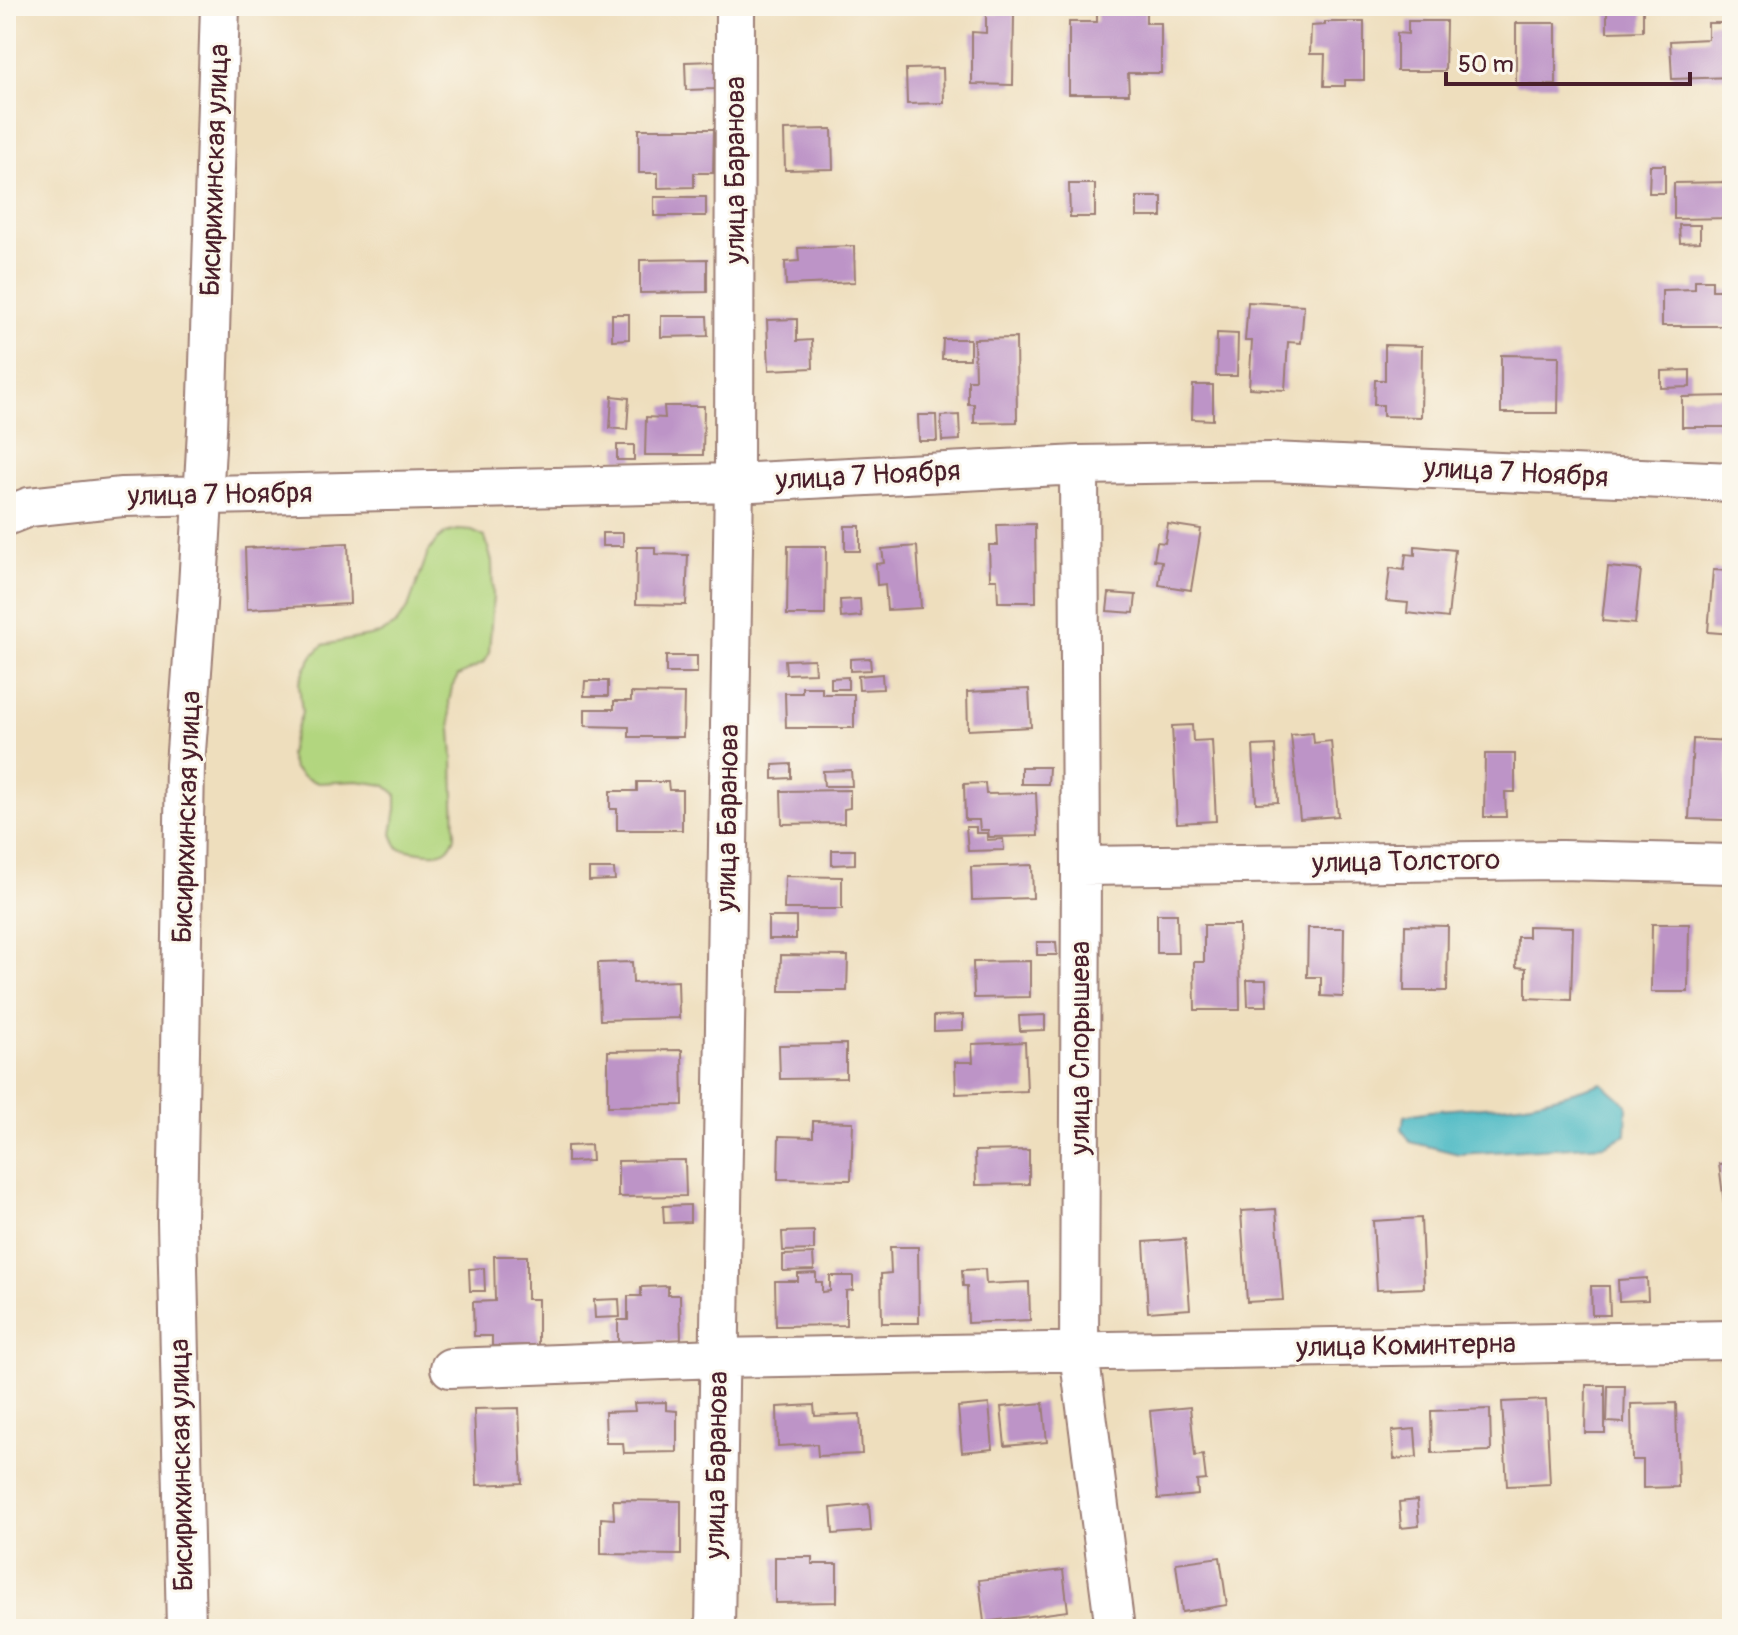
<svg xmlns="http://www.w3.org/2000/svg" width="1738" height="1635" font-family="Pangolin,sans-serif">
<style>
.green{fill:#b2d67f;stroke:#7e7a55;stroke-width:2}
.water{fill:#4bb9c4;stroke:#4a6c78;stroke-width:2}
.building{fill:#bd94c7}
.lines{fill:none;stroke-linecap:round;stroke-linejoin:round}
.minor-casing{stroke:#9c7e74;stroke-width:42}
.minor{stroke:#fff;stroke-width:38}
.labels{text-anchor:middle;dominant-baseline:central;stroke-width:6;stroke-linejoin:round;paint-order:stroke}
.street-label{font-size:28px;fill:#4a1f2b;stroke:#fbf7ec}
</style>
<rect width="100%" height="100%" fill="#fbf7ec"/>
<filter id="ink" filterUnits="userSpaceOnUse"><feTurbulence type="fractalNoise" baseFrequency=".0125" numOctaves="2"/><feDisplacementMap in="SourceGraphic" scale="16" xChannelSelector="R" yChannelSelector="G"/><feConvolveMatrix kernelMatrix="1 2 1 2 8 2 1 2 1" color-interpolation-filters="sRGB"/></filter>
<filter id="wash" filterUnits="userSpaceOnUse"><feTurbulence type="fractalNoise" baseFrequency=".006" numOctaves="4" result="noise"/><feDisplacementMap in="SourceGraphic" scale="32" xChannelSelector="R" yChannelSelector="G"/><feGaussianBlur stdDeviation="1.8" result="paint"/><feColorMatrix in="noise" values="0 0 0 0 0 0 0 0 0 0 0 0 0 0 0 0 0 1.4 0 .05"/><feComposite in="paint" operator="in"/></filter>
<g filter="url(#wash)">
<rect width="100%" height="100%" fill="#eedebd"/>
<!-- green -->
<path class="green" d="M458,530L472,531L485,537L492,562L493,596L489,653L483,663L458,676L452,687L449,702L453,757L455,837C454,839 450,847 447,849C436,858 411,850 398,848L392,834L396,809V794L385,785L357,781L318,783L303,777L293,768L289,755L292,741L302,713L299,684L305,669L313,655L323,645L380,634L396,624L408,608L428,553L436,541L446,533Z"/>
<!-- water -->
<path class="water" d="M1602,1083L1627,1105L1626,1135L1605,1145L1459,1154L1410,1142L1402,1129L1404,1116C1439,1107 1475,1109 1510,1105C1542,1102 1572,1093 1602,1083Z"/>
<g id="blocks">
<!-- building -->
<path class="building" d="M1643,7V31L1607,32V8Z
M1097,9H1146V23H1161V73H1128L1129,94H1069V22H1097Z
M986,14H1014L1013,85L972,84V32L986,33Z
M1408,21H1446L1445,71H1397V33L1408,34Z
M1325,22H1364V80H1345V86H1324L1325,54H1310L1311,26L1325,25Z
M1516,23H1556V85H1516Z
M1708,23H1732V77L1672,79L1670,41L1708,39Z
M715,61V89L686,90L685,62Z
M943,68L944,103L907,104L906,69Z
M639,129H714L713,173H694V187L658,188V173H639Z
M832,129L833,169L785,170L784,130Z
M1650,165H1665V193H1649Z
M1732,182V218L1674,219V183Z
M1069,184H1095V217H1070Z
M654,197H706V216H654Z
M1137,197H1162V217H1137Z
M1679,225H1700V242L1680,243Z
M854,246L855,282L786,285L785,262L799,261L798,248Z
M707,259V292L640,293V260Z
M1695,280H1712V290H1732V326H1662V290L1695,289Z
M1248,302L1304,305L1301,343L1288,342L1285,390L1249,388L1252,341H1245Z
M612,314H629V339L612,340Z
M661,316H707L708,336L661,337Z
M797,319V341L812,340L813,368L769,370L767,320Z
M1217,333L1238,334L1237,376H1216Z
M1016,338L1017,422L974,423V404H968V380H975L974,339Z
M943,339H970V359H942Z
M1385,345L1422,346L1421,417L1383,416V405H1374L1375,380H1385Z
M1501,355L1559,356L1558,413H1501Z
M1690,370V387L1661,388V371Z
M1193,385H1213V420L1192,419Z
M612,396L629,398L627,430L610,428Z
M1732,396V427H1682V397Z
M664,406H704L703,455H645L646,417L665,418Z
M918,415H936L937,441H919Z
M959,415L960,440L942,441L941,416Z
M617,445H634V460H617Z
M1035,524L1036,602H998L997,579H990L989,545H998L997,525Z
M1168,524L1201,529L1191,590L1159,585L1162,561L1154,560L1157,542L1165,543Z
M845,526H860V551H845Z
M602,533H623V546H602Z
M348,543L350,604L247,609L245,548Z
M788,546H826L825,615H787Z
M917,546L921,608L887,610L885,584L877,585L876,564L884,563L882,549Z
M1415,546L1455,550L1448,618L1407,613L1408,603L1386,601L1390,568L1404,570L1406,554L1415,555Z
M637,547H655V554L688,555L686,605L636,604Z
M1608,567L1641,570L1635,624L1602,621Z
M1713,570L1732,571V634L1708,632Z
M1109,593L1136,595L1134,613L1107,611Z
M860,599L861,616L841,618L840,600Z
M666,656H697V673H666Z
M870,658L871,670L850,671V659Z
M814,659L815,673L786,674L785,660Z
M882,674L883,689L859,690L858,676Z
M848,677V689H831V678Z
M585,681H608V696H584Z
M802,687H822V694H854V728H786L785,693H802Z
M1029,689L1031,727L968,730L967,692Z
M631,693L684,694L683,737H629V727L585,726V709H614V701H631Z
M1192,725L1193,741L1212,740L1216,821L1177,823L1172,726Z
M1313,733L1314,743L1331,741L1338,816L1300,819L1291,735Z
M1693,739L1729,741L1725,820L1689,819Z
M1275,745L1278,802L1256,803L1253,746Z
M1485,754H1515V792H1505L1506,817H1484Z
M791,764V778L773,779V765Z
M1021,767H1049L1048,784H1021Z
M851,770L852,786H824L823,771Z
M637,782H668L669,790H682V830H617V809H610V791H637Z
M985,783L986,794L1036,793L1038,836L989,837L988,830H980L979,820H965L964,784Z
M850,790V808L844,809V823L782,824L781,791Z
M966,827H976V833H987V840L1003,839L1004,850L968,851Z
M832,850H855V864L832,865Z
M1032,865L1033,898L972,900L971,867Z
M589,869H614L615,880L589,881Z
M785,876L842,877V909H784Z
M1157,914H1177L1178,953H1157Z
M768,917H796V939H768Z
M1652,924H1689L1688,992H1651Z
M1204,925H1239L1240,1010H1195L1194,962H1204Z
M1405,925L1448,926L1447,991H1404Z
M1528,926L1573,927L1571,1000L1526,998V968L1516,967L1517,937H1528Z
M1308,928H1344L1343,997L1321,996V977H1307Z
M1037,942H1056L1057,955H1037Z
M781,955L848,956L847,991H780Z
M1030,961V997L974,998L973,962Z
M632,962L633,983L678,981L679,1018L600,1020L598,963Z
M1247,980H1266L1267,1006H1248Z
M963,1015V1030L934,1031V1016Z
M1045,1015V1030L1020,1031L1019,1016Z
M1025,1042L1027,1091L956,1094L955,1062H973L972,1044Z
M846,1044V1078L780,1079L779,1045Z
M682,1050L683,1105L608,1106V1051Z
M813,1121L853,1122L851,1180L778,1179L779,1136L813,1137Z
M591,1145L592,1161L567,1162V1146Z
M1029,1150V1184L976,1185L975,1151Z
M685,1160L686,1196L618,1197V1161Z
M1732,1163V1210L1725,1211L1719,1164Z
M690,1205V1222L664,1223L663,1206Z
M1276,1209L1283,1300L1247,1302L1241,1211Z
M1421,1218L1424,1288L1377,1290L1373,1221Z
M814,1231V1250L783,1251L782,1232Z
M1185,1239L1190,1309L1148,1312L1144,1242Z
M890,1247H918L919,1323H882L881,1274L891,1273Z
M813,1254L814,1270L783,1271V1255Z
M494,1256H527V1299H538V1345L492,1346V1336H474L473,1302L495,1301Z
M484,1268L485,1291H470L469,1269Z
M985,1269L986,1284L1029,1282L1030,1320L968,1323L967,1286H963L962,1270Z
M816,1273V1282H822V1292L830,1291V1276H853V1290L846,1291V1325L776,1326L775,1281H798V1274Z
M1647,1278L1648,1300L1619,1301L1618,1280Z
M668,1286V1295H680L681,1342L618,1344V1320H628V1296H641V1287Z
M1591,1286H1609L1610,1315H1592Z
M619,1299L620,1317L595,1318L594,1300Z
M1586,1385H1605V1433H1585Z
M1608,1386H1625L1624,1423L1607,1422Z
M1546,1400L1550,1484L1507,1486L1502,1402Z
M666,1402V1410L677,1411V1452L624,1453L623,1443H606L605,1412L635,1411L634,1403Z
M1043,1403L1047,1442L1005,1446L1001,1407Z
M1676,1403L1678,1487L1643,1488V1460H1632L1631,1404Z
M989,1404L993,1449L962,1452L958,1407Z
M814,1405L815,1416L860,1414L862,1454L818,1456L817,1444L778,1446L777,1407Z
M1190,1407L1195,1456L1203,1455L1206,1480L1197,1481L1198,1495L1158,1499L1150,1411Z
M519,1408L522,1483L477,1485L474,1409Z
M1490,1409L1491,1451L1432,1453L1431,1411Z
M1415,1429L1417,1457L1394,1459L1392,1431Z
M613,1500L681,1501V1555L601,1554V1518L614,1519Z
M1417,1500L1419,1526L1401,1528L1399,1502Z
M869,1504L871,1531L833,1534L831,1508Z
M775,1557H812V1564H837V1602L775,1603Z
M1220,1557L1227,1605L1182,1612L1176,1563Z
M1063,1570L1068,1611L984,1622L979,1580Z
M671,1622V1629H604V1623Z"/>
</g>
</g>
<g filter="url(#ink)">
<use href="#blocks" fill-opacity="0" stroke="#9c7e74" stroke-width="2"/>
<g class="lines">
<defs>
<path id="minor" d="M1079,465L1081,866L1079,1353L1115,1629
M6,516L29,507L122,497L734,483L1079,465L1272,462L1732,482
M1081,866L1561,860L1732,864
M450,1368L718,1358L1732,1340
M186,1629L177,1222L185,765L197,604L207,430L220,6
M715,1629L734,483L735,6"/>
</defs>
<!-- minor casing -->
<use href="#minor" class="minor-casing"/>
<!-- minor -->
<use href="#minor" class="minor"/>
</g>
</g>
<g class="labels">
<!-- street labels -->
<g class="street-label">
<text transform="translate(215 170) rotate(-88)">Бисирихинская улица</text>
<text transform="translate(735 170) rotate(-90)">улица Баранова</text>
<text transform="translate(1516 473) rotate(3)">улица 7 Ноября</text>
<text transform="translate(868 476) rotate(-3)">улица 7 Ноября</text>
<text transform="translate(220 495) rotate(-1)">улица 7 Ноября</text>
<text transform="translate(187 817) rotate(-88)">Бисирихинская улица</text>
<text transform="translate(728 818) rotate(-89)">улица Баранова</text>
<text transform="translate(1406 862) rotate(-1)">улица Толстого</text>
<text transform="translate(1080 1048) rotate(-90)">улица Спорышева</text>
<text transform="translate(1406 1346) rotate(-1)">улица Коминтерна</text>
<text transform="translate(182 1465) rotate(-91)">Бисирихинская улица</text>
<text transform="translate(717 1465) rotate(-89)">улица Баранова</text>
</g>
</g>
<!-- margin -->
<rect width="1738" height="1635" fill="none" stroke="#fbf7ec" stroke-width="32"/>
<!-- scale -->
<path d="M1446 72v12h244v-12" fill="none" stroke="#4a1f2b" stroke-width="4"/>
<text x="1458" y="72" font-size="24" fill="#4a1f2b" stroke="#fbf7ec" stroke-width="6" paint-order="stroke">50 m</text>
</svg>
